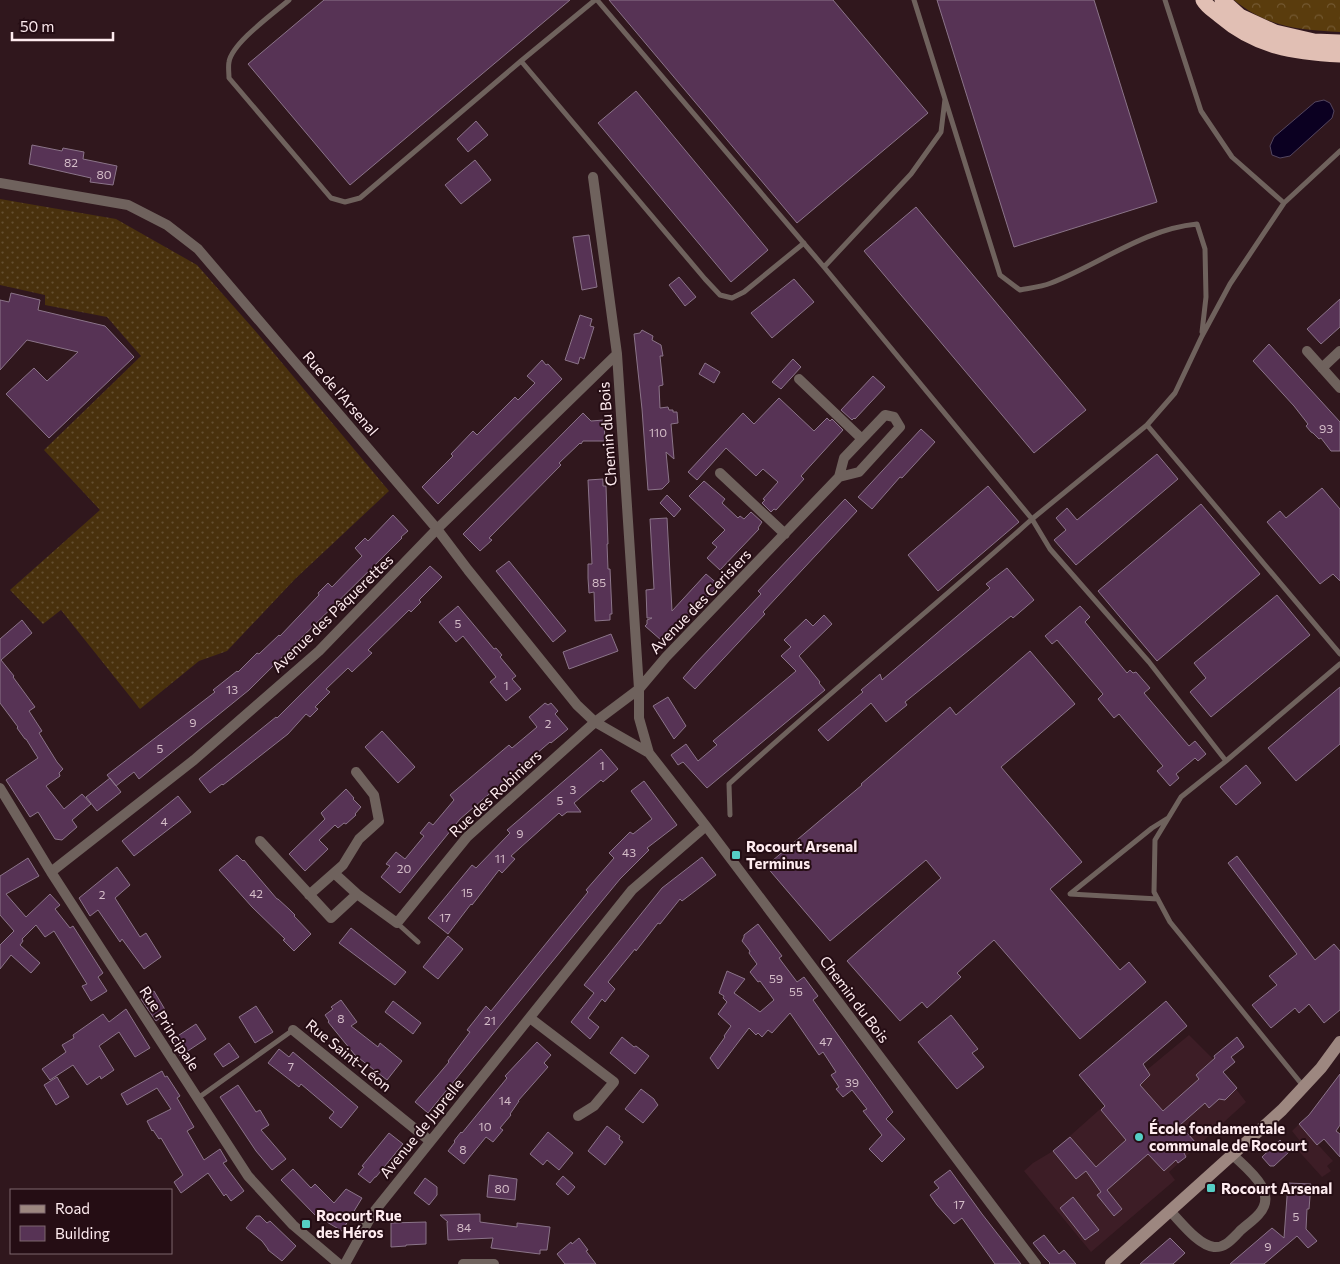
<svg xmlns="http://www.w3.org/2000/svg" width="1340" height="1264" font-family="Commissioner,sans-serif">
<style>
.built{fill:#3d1d26}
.grass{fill:url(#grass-dots)}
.forest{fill:url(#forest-crowns)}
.water{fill:#0b0021;stroke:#54465f}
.building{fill:#573355;stroke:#8b7489}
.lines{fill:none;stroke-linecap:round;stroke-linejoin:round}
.lane{stroke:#6f625d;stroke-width:5}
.street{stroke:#6f625d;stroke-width:10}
.secondary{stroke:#9d8780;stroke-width:12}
.highway{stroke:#e1bfb4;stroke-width:15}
.poi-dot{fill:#55cec5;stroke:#250d14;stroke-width:2}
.labels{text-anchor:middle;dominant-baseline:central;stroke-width:4;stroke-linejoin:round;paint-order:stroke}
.number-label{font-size:12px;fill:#d4bdc8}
.street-label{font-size:15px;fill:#feebef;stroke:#250d14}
.poi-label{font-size:15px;font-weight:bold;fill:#feebef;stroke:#250d14;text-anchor:start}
</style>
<defs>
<pattern id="grass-dots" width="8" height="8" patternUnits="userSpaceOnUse" patternTransform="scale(1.25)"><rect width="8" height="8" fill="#49310d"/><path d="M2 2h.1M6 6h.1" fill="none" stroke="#644f31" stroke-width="1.8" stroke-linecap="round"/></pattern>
<pattern id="forest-crowns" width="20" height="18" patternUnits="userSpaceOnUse" patternTransform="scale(1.25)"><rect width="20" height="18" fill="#5a3c0d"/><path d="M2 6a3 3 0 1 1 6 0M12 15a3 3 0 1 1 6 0" fill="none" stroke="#735831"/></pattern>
</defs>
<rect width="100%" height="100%" fill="#30171d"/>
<!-- built -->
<path class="built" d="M1189,1035L1213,1059L1246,1102L1169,1172L1175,1180L1091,1252L1024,1171L1033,1163L1053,1151L1107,1103Z
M1299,1124L1333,1161L1327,1166L1331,1171L1322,1177L1294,1146L1300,1141L1292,1131Z"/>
<!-- grass -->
<path class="grass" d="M0,199L116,219L197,265L257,333L389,491L295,579L227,651L199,661L140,709L61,610L43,624L10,590L100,510L44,450L141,356L107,317L45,305V295L0,285Z"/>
<!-- forest -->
<path class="forest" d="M1234,0H1340V32C1299,30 1267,27 1234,0Z"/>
<!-- water -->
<path class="water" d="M1324,100L1330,103L1334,111L1332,118L1290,156L1280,158L1272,155L1270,146L1274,137L1315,102Z"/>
<!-- building -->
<path class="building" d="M324,0H570L350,185L248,64Z
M609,0H833L928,113L797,223Z
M937,0H1094L1157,202L1014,247Z
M636,91L768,250L731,282L598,123Z
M476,121L488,135L468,152L457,139Z
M32,145L62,151L63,148L84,152L83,159L117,166L113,185L90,182L91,178L29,164Z
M475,160L491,180L461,204L445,185Z
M916,207L1086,410L1034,453L864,251Z
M589,235L597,287L582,290L573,237Z
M679,277L696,297L685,306L669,285Z
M794,279L814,302L772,338L751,313Z
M11,293L40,300L38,310L105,326L134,357L49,438L6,394L34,368L47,381L78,352L27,340L0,370V300L9,302Z
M1340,299V327L1321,344L1307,329Z
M580,315L592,319L590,326L594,327L584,359L580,357L578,364L565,360Z
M642,330L653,336L652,340L661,345L663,356H660L663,385L659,386L660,408L668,407L669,410H673V412H677L678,423L671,424L674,459L666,452L669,482L662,489L648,490L642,409L634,334L640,333Z
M1269,344L1340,422V451H1331L1321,438L1319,439L1313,433L1311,432L1306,426L1308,424L1294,406L1253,361Z
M793,359L801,367L781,389L772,382Z
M542,360L546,365L548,364L562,379L438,504L422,487L453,456L451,454L473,431L477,435L515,397L518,400L535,383L527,376Z
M705,363L720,372L714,383L699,374Z
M873,376L885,387L855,419L854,418L852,420L841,410Z
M779,398L814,431L827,418L830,421L832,419L843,430L801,476L804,479L776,510L774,509L771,512L762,503L765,500L763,499L778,482L763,469L756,476L726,448L697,480L688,472L743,413L754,424Z
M583,413L591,421L604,420L605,441H583L581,444L580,443L559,463L561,465L489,538L492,540L480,551L463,534Z
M921,429L935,442L902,478L900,477L872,509L858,497Z
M1157,454L1178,479L1076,565L1054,540L1066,530L1056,518L1067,508L1077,520Z
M603,479V486H606L608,544H607L608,569H610L612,614H610V620L595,621L594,592L589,593L588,578V564H592L588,480Z
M704,481L725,499L722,503L738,518L740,516L744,519L751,512L762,522L758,528L759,529L720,570L707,558L717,547L712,543L725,530L689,496Z
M988,486L1019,522L938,591L908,555Z
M1322,488L1340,509V581L1333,574L1320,584L1267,522L1280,511L1286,518Z
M667,495L681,509L674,517L660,503Z
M845,499L857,511L763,612L765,614L695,689L683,678L696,663L761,594L758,591Z
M1201,504L1260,574L1157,661L1098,591Z
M393,515L408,531L401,537L402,538L249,690L139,779L134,772L116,786L107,775L215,692L213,690L237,671L238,672L257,653L259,654L279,635L280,636L319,595L318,593L328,583L332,587L362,556L355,548L365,538L368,541Z
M667,518L672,611L706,574L719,585L667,640H661L645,626L647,624V620L652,618H647L646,590L654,589L650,519Z
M509,561L566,631L553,642L496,571Z
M430,566L442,577L419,600L421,602L411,612L409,610L368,650L372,653L352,672L348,668L326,689L330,692L315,707L318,709L310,717L306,714L288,734L223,785L222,784L210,793L199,779L276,717L277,718Z
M1007,568L1034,600L1013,618L1011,616L905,702L907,705L886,722L871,703L828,741L818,730L863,692L861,690L880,674L882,680L990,588L986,584Z
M1277,595L1310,635L1211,717L1190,692L1206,678L1194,663Z
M458,606L494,649L496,648L502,655L500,657L516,676L512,679L521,689L506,701L490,682L496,677L463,636L456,642L439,622Z
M1080,606L1090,617L1085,622L1127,673L1130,670L1133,673L1136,672L1150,688L1144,693L1189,746L1195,741L1206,754L1198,761L1195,758L1176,774L1179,778L1170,786L1157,771L1163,766L1119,714L1114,718L1098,699L1103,694L1057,640L1052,644L1045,636Z
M824,615L832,624L799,656L820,682L819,683L825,690L707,788L683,762L678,765L671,755L686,744L698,761L717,745L713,741L796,671L781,656L791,647L784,640L806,619L813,626Z
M22,620L32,633L1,660L14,676L13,677L35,707L29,711L42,731L39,733L57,762L63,769L59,773L60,776L46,786L64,809L82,794L91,804L72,820L77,827L62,840L55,839L38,812L30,817L6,780L38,758L26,739H25L17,728L18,727L0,703V639Z
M611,634L618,651L569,669L563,652Z
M1030,651L1075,704L1001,767L1082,862L1050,889L1120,970L1129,962L1146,982L1080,1039L994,940L957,973L961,977L927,1008L922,1002L900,1021L847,961L941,878L926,860L830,941L766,866L862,785L861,784L950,707L956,715Z
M1340,687V744L1296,781L1268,748Z
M668,697L686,726L674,739L653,706Z
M545,703L548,705L551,703L558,711L555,714L568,729L551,743L550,742L460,819L400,893L381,877L390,866L386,864L396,852L405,859L424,836L420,833L429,822L433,825L454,800L450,795L509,745L512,748L537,727L529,717Z
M382,731L415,767L398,783L365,747Z
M601,749L618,769L603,782L601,780L574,803L581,812H567L562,816L559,813L511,856L515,859L502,873L499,870L472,905L471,904L448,934L428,918L472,865L476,868L510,833L507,830Z
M1246,765L1261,783L1236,805L1220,787Z
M110,778L121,792L97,811L86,797Z
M644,781L677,825L647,848L649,850L620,879L428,1113L415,1102L449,1062L448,1061L470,1032L467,1030L486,1006L491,1011L588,892L586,890L614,858L609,853L630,832L633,834L652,819L631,791Z
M346,789L354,798L353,799L361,807L355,814L356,815L346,824L344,823L338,828L335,825L319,840L328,849L305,871L289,854L325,819L321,813Z
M178,796L191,812L134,856L122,841Z
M237,855L243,861L244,860L248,865L277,899H278L290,910L295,915L294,916L311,934L294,951L283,940L285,939L252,907L219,870Z
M1237,856L1315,960L1334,944L1340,951V1010L1324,1023L1309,1004L1299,1013L1295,1008L1271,1028L1252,1005L1277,985L1269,976L1297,954L1228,863Z
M702,857L716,875L682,901L680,899L660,924L658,923L636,951L635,949L608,982L615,989L605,1002L602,999L588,1018L599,1027L590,1039L571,1022L594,993L584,985L662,888Z
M28,858L39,876L6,894L26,917L50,894L60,905L55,909L70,928L73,926L103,973L98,977L107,991L91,1001L82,986L87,984L54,931L45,937L36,925L22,939L23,941L20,945L40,963L31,973L11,955L0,969V945L14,931L0,915V876Z
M117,867L130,885L115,898L140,937L146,933L161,957L144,969L122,939L120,942L98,910L90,916L79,898Z
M758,924L782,956L779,958L797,982L804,977L818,996L813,1000L893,1112L886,1119L905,1139L882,1162L869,1149L882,1135L863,1111L867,1109L852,1090L843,1097L836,1089L839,1087L831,1075L836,1072L823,1052L819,1055L790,1013L772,1033L768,1030L762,1037L758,1033L756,1035L749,1028L718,1069L710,1058L725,1037L724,1036L731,1026L718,1014L727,1002L723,998L724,996L719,993L727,971L745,979L734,993L760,1012L774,1000L760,981L758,982L750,972L757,964L749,953L750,951L742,941L744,937V935Z
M351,928L406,972L395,985L339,943Z
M448,936L463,949L438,979L423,967Z
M154,991L167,1013L156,1021L141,999Z
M341,1000L357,1022L351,1026L378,1047L380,1043L402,1061L387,1080L355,1055L328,1022L329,1021L325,1015L333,1009L331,1007Z
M393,1001L421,1023L413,1034L385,1012Z
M1166,1001L1187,1026L1143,1064L1150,1075L1140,1085L1163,1111L1199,1079L1196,1075L1215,1058L1214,1056L1237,1037L1244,1047L1231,1057L1235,1062L1223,1072L1237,1088L1225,1100L1219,1099L1209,1108L1205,1103L1180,1125L1196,1143L1184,1153L1186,1157L1178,1163L1176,1160L1164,1171L1148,1154L1107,1190L1122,1209L1114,1216L1097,1195L1101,1192L1086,1171L1076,1179L1053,1151L1070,1137L1096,1167L1126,1140L1101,1110L1105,1106L1079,1075Z
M256,1006L273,1032L255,1043L239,1017Z
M126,1009L150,1048L135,1057L119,1032L99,1046L114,1070L101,1079L100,1076L87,1085L73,1065L50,1080L42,1069L66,1052L62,1045L74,1038L73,1035L103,1014L109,1022Z
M951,1015L978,1049L972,1053L984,1067L957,1089L918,1042Z
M196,1024L206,1039L180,1056L170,1041Z
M622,1037L634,1047L636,1046L649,1056L635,1074L610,1053Z
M537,1042L551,1055L544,1063L548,1067L518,1101H519L510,1114L511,1115L500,1128L503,1130L493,1142L486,1137L464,1164L448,1151L455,1142L454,1141L461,1132L462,1133L507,1078L505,1076Z
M229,1043L239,1057L223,1067L214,1054Z
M279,1049L289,1057L293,1052L358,1107L341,1128L329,1118L334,1112L301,1084L299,1087L268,1063Z
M162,1071L165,1077L167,1076L180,1096L177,1098L194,1127L187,1131L204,1160L220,1149L227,1161L223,1163L244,1191L231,1201L226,1194L224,1196L208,1173L181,1193L174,1182L183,1175L161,1138L159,1139L153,1130L152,1131L147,1121L171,1109L157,1088L127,1105L121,1094Z
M1340,1074V1125L1336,1131L1340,1134V1157L1324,1139L1317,1145L1299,1124L1309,1115Z
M57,1077L69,1097L56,1105L44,1085Z
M238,1085L256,1112L260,1110L269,1125L261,1130L286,1159L272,1170L256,1151L220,1097Z
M641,1089L654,1099L655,1101L658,1105L643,1123L625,1109Z
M607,1126L620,1136L619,1139L623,1142L605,1165L588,1151Z
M548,1132L573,1153L559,1170L547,1160L543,1165L530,1154Z
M389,1133L403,1144L376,1177H375L370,1183L358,1174L364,1167L362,1166Z
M1280,1140L1290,1151L1274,1166H1270L1262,1157Z
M293,1169L311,1188L315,1184L334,1203L346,1189L362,1198L342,1231L315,1215L281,1180Z
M950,1170L982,1214L1021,1264H995L962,1218L954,1224L937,1205L930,1195L939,1188L934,1182Z
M489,1175L517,1179L515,1200L487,1197Z
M563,1176L575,1187L568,1195L556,1184Z
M425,1178L437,1187V1195L429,1205L414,1193Z
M1288,1183L1311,1184L1309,1209H1307L1306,1229L1317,1241L1308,1248L1297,1236L1264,1264H1230L1272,1228L1284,1238Z
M1073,1197L1099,1230L1085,1240L1060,1208Z
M480,1214V1222L517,1227V1223L550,1227L547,1250H540V1254L491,1248L493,1238L448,1240L447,1222H448L440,1215Z
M256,1216H260L267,1223L270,1221L296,1246L282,1261L268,1250V1249L262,1241L246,1228Z
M426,1222V1244L406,1245V1246L391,1247V1223Z
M1044,1235L1059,1254L1064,1250L1076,1264H1049L1050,1263L1045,1258L1033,1243Z
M579,1238L588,1250L586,1251L596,1264H565L557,1254L571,1242L572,1244Z
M1170,1238L1185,1253L1173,1264H1140Z"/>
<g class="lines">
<!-- lane -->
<path class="lane" d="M289,0C274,13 232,43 229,62C228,67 229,73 229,78L331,198L345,202L360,198L521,61L595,0
M597,0L824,267L1032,519L1147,425L1175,393L1202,336L1230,284L1284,203L1340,151
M1165,0L1201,111L1232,157L1284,203
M521,61L705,279L720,295L732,298L744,292L804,243
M945,99L1000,275L1020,290C1030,288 1041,287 1051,283C1100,264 1144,229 1197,224L1205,249L1206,297L1202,332
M824,267L911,174L941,132L945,99L914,0
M1147,425L1340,654
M1226,761L1340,664
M730,815L729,784C828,693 932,609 1032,519L1050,549L1149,662L1226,761L1181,797L1155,840L1154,892L1170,922L1304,1087
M1158,899L1070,894L1152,828L1168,818
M397,923L418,942
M198,1098L293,1030"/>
<!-- street -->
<path class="street" d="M593,177L617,354L639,689V718L649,753L706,826L1036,1264
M0,183L128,205L167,225L198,249L437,529L468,570L577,705L595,722L649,753
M1307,351L1340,388
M1322,368L1340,351
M799,379L862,439
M720,473L785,534
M0,788L51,872L248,1176L293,1225L339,1264
M260,841L331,918L357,894
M51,872L194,760L319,651L437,529L617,354
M334,873L357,894L397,923L467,837L595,722L639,689L666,657L839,477L844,458L885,415L894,417L900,427L859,472L839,477
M309,895L343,865L359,839L379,821L374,795L356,772
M530,1018L614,1082L594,1106L578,1116
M293,1030L430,1141
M1170,1211C1181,1222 1198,1245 1214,1247C1225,1248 1232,1239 1239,1232C1245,1226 1253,1221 1259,1214C1279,1192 1247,1169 1233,1155
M345,1264L373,1213L632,890L706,826
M463,1264H494"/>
<!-- secondary -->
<path class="secondary" d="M1111,1264L1282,1110L1321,1068L1340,1042"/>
<!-- highway -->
<path class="highway" d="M1203,0C1207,7 1214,11 1220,16C1256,47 1294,53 1340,55
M1222,0L1240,16L1275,32L1314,41L1340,42"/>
</g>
<!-- markers -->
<g class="poi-dot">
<rect x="731" y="850" width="10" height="10" rx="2.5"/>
<circle cx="1139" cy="1137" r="5"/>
<rect x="1206" y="1183" width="10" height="10" rx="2.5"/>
<rect x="301" y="1219" width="10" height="10" rx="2.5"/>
</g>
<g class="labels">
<!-- number labels -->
<g class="number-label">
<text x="71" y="162">82</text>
<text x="104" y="174">80</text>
<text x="1326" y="428">93</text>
<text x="658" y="432">110</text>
<text x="599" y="582">85</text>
<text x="458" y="623">5</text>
<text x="506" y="685">1</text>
<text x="232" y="689">13</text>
<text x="193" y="722">9</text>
<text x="548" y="723">2</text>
<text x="160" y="748">5</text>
<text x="602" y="765">1</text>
<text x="573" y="789">3</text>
<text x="560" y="800">5</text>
<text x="164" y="821">4</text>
<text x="520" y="833">9</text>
<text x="629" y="852">43</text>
<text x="500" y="858">11</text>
<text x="404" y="868">20</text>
<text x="467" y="892">15</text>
<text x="256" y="893">42</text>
<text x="102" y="894">2</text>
<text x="445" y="917">17</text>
<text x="776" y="978">59</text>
<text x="796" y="991">55</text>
<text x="341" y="1018">8</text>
<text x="490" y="1020">21</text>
<text x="826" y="1041">47</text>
<text x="291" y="1066">7</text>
<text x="852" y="1082">39</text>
<text x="505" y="1100">14</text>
<text x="485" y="1126">10</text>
<text x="463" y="1149">8</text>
<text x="502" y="1188">80</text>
<text x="959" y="1204">17</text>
<text x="1296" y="1216">5</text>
<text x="464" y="1227">84</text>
<text x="1268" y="1246">9</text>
</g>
<!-- street labels -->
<g class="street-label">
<text transform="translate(341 393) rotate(49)">Rue de l'Arsenal</text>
<text transform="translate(607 434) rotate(-94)">Chemin du Bois</text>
<text transform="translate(700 601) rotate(-46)">Avenue des Cerisiers</text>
<text transform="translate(332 613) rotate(-44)">Avenue des Pâquerettes</text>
<text transform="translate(495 793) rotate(-43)">Rue des Robiniers</text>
<text transform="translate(855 999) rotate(53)">Chemin du Bois</text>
<text transform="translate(170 1028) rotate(57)">Rue Principale</text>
<text transform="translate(349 1055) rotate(39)">Rue Saint-Léon</text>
<text transform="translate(421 1128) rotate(-51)">Avenue de Juprelle</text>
</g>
<!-- poi labels -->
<g class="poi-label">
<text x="746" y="846">Rocourt Arsenal<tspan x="746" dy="17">Terminus</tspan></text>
<text x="1149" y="1128">École fondamentale<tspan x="1149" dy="17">communale de Rocourt</tspan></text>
<text x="1221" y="1188">Rocourt Arsenal</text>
<text x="316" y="1215">Rocourt Rue<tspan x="316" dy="17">des Héros</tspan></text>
</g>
</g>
<!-- legend -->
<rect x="10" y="1189" width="162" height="65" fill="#250d14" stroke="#7c666c"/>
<rect x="20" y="1205" width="25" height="8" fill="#9d8780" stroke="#7c666c"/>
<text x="55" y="1214" font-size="15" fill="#feebef">Road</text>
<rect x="20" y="1226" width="25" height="15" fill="#573355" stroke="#7c666c"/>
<text x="55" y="1239" font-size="15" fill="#feebef">Building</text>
<!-- scale -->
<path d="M12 32v8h101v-8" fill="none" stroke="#feebef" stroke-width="2.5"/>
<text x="20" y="32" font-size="15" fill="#feebef" stroke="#250d14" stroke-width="4" paint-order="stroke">50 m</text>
</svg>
